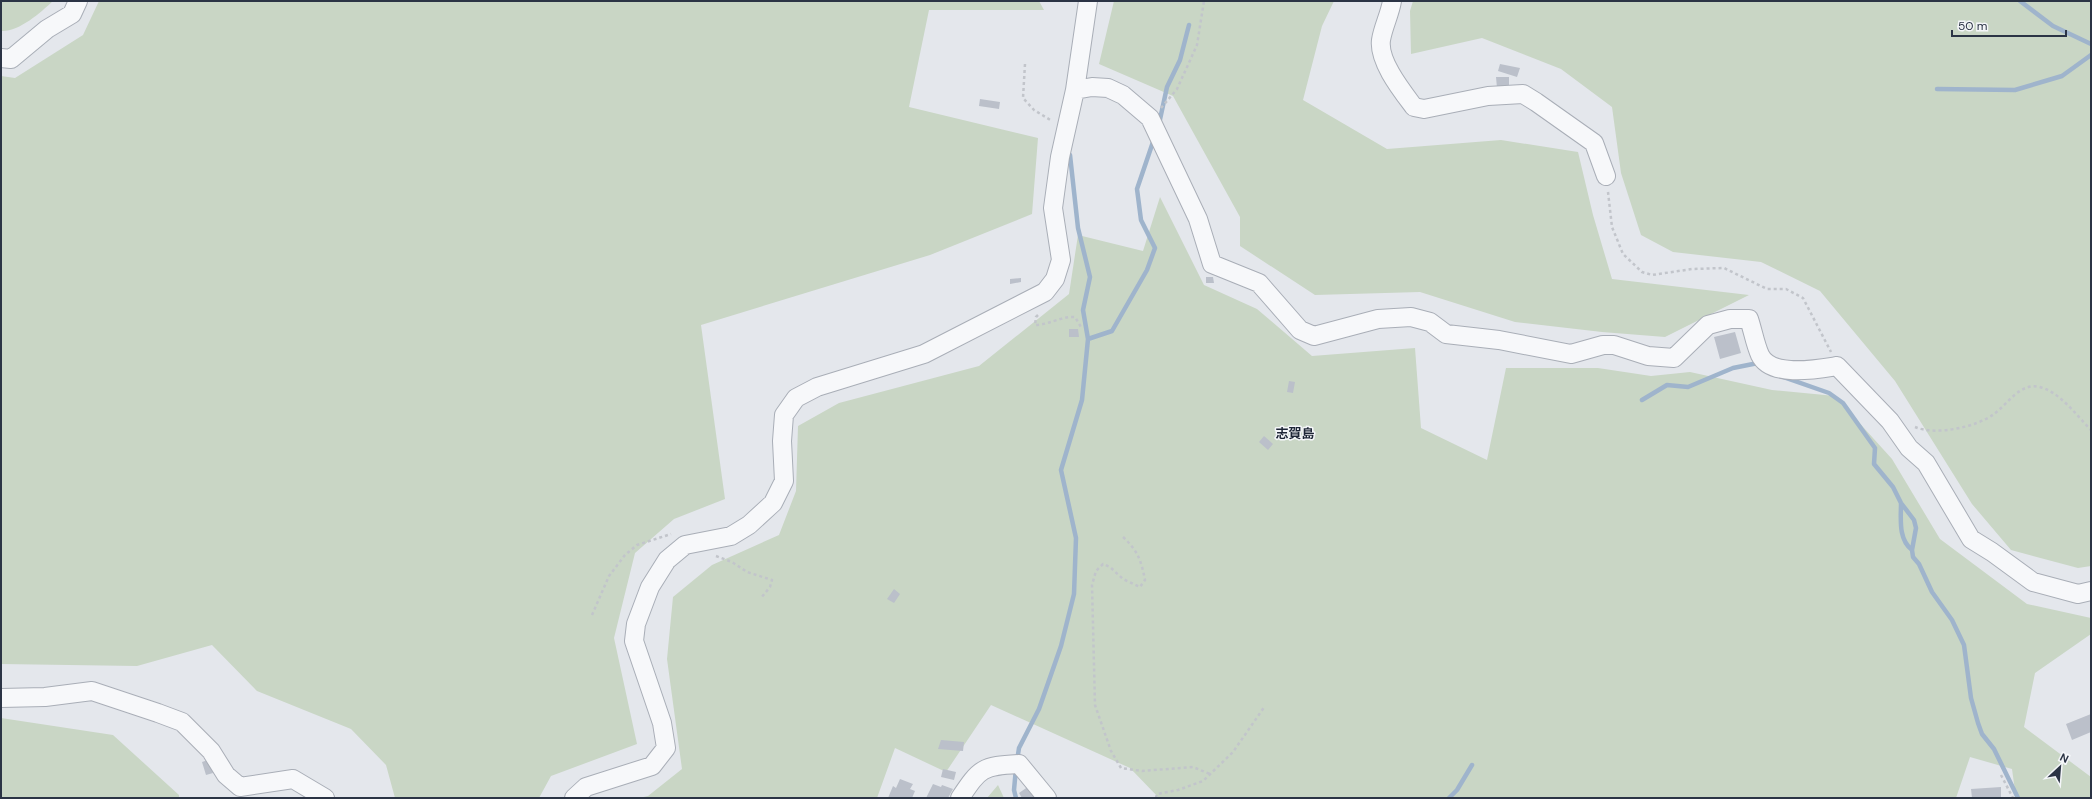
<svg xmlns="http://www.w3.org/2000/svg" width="2092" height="799" font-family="'DM Sans','Noto Sans JP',sans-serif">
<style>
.green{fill:#c9d6c5}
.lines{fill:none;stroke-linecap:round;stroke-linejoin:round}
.stream{stroke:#9fb4cc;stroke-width:4.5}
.building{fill:#bbc0ca}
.minor-casing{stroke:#a9aeb7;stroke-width:20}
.path{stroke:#c2c5cb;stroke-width:2.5;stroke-dasharray:3 3;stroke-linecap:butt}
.minor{stroke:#f7f8fa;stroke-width:18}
.labels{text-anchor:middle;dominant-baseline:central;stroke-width:3;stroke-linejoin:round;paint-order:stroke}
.quarter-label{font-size:13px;font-weight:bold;fill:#1d2536;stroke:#f4f6f9}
</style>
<rect width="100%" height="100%" fill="#e4e7ec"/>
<!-- green -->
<path class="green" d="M1,1H53C40,13 19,32 1,31Z
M99,1H1039L1044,10H929L909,107L1038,138L1032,214L930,255L701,325L725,499L674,519L635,553L614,638L637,744L551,776L539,798H395L386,765L351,729L257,691L212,645L137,666L1,664V76L15,78L83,35Z
M1114,1H1334L1322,26L1303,100L1387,149L1501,140L1578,152L1593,215L1612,279L1749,295L1665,337L1602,332L1515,322L1420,292L1315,295L1240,246V217L1173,96L1099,64Z
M1413,1H2091V566L2078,568L2011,550L1972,504L1895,381L1820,291L1761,262L1673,252L1641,235L1621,173L1612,107L1561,69L1482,38L1411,54L1410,11Z
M1160,197L1204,285L1257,309L1312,356L1415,348L1421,428L1487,460L1506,368H1598L1651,376L1690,372L1772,390L1835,396L1892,459L1940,539L2027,604L2091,618V634L2035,673L2024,727L2091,777V798H2016L2012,769L1970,757L1956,798H1159L1130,768L991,705L946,772L895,748L877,798H639L648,796L682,769L667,659L673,597L712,565L779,535L796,491L798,426L839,403L979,366L1069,294L1078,235L1143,251Z
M1,718L113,735L179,795V798H1Z
M998,785L1004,798H987Z"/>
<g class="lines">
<!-- stream -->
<path class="stream" d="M2020,1L2053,26L2091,44
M1937,89L2015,90L2062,76L2091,55
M1159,124L1167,87L1180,60L1189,25
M1088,339L1112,331L1147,270L1155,248L1141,220L1137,189L1154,139
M1778,375L1829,393L1843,403L1875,448L1874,464L1893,487L1901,503L1914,520L1916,528L1912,550L1913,557L1919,564L1932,592L1952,620L1964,645L1971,698L1978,723L1982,734L1994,749L2018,798
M1642,400L1667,385L1688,387L1733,368L1758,363L1761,365
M1901,503C1901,519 1898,539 1912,550
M1017,761L1019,748L1039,709L1061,646L1074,594L1076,538L1061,470L1082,400L1088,339L1083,310L1090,277L1078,228L1070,155
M1016,768L1014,790L1016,798
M1449,798L1457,790L1472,765"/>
</g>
<!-- building -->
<path class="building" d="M1500,64L1520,68L1517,77L1498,71Z
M1496,77H1509V87L1497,88Z
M980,99L1000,102L999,109L979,106Z
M1206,277H1213L1214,283H1206Z
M1021,278V282L1010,284V279Z
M1069,329H1078L1079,337H1069Z
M1735,332L1741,353L1720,359L1714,337Z
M1289,381L1295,382L1293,393L1287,392Z
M1264,436L1273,444L1268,450L1259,442Z
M894,589L900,594L894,603L887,599Z
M2091,714V732L2072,740L2066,724Z
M941,740L964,742L963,751L938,749Z
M208,760L213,773L206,775L202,762Z
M943,769L956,772L954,780L941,777Z
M900,779L913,784L910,789L915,791L912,798H888L893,786L896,788Z
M933,784L941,787L942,785L953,789L948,798H926Z
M1032,784L1041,798H1022L1019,793Z
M2001,787V798H1972L1971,789Z"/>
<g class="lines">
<defs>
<path id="minor" d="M1392,1C1390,14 1383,27 1381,40C1378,61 1402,91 1414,107L1424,109L1488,96L1523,94L1536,102L1594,143L1606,176
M1,58L11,59L47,29L72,14L78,1
M1075,90L1092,87L1108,88L1123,95L1150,118L1198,219L1212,264L1259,283L1300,330L1314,336L1378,319L1411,317L1430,322L1446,334L1499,340L1571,354L1603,345H1614L1648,356L1674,358L1708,325L1730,319H1749C1753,331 1755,344 1760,355C1771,378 1818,369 1837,366L1890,421L1909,448L1926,463L1971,539L1992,552L2033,582L2078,594L2091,591
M1,698L45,697L92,691L158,713L182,722L211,751L226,775L240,787L293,779L325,798
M574,798L586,787L652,766L666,748L662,723L634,641L636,624L650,587L667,560L685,545L731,536L749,525L773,503L784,481L782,441L784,415L796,398L817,387L924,354L1045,292L1055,279L1061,260L1053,208L1060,157L1075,90L1088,1
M960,798C980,768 982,766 1019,764L1047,798"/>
</defs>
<!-- minor casing -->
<use href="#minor" class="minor-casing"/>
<!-- path -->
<path class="path" d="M1025,64L1023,98L1034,110L1052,121
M1161,108L1177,89L1197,45L1204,1
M1608,192L1612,227L1623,254L1642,272L1652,275L1692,269L1724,268L1767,289H1786L1803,298L1831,352
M1038,315L1036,317L1035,325C1049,325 1061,316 1075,317L1081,327
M1915,427C1935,436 1977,427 1994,414C2008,404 2020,382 2040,387C2061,393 2076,415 2091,430
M1123,537C1138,551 1141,560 1145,580L1140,587L1123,579L1110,567L1103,564L1096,571L1092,585L1095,705L1111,751L1121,768L1142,771L1193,767L1210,774
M716,556L732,562L747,572L772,580L770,587L761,598
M592,615L609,576L625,555L637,545L671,534
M2001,775L2013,798
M1156,798L1157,794L1178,790L1203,781L1233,752L1265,706"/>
<!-- minor -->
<use href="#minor" class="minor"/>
</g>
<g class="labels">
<!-- quarter labels -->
<g class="quarter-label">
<text x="1295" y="433">志賀島</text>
</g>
</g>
<!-- border -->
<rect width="2092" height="799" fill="none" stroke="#2b3445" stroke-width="4"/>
<!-- north arrow -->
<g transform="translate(2060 767) rotate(26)" stroke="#f4f6f9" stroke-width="3" paint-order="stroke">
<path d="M0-3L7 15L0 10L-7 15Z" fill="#2b3445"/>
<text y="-6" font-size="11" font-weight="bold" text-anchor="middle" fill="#2b3445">N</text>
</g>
<!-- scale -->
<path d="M1952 30v6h114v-6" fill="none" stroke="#2b3445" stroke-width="2"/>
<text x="1958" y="30" font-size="12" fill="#2b3445" stroke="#f4f6f9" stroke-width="3" paint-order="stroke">50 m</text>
</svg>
